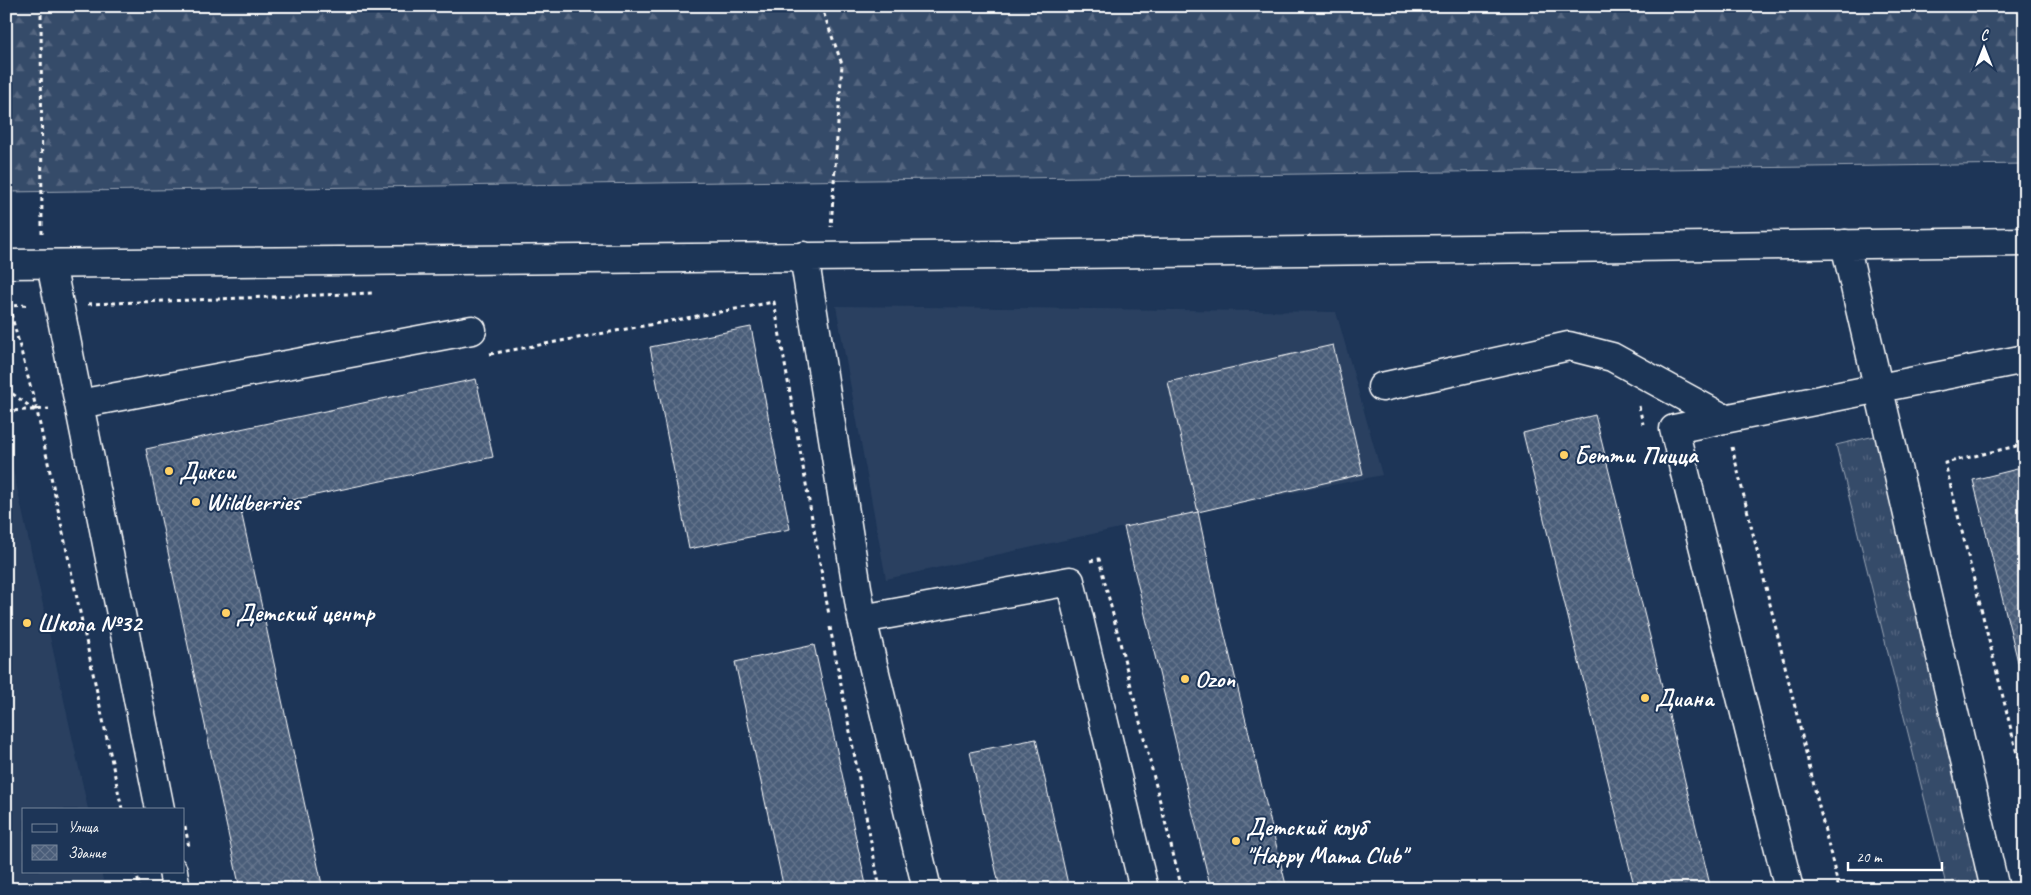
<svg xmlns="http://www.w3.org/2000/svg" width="2031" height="895" font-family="Caveat,sans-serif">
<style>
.built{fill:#2a4161}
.grass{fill:url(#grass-tufts);stroke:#9aa5b4}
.forest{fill:url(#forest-firs);stroke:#9aa5b4}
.building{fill:url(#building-cross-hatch);stroke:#fff}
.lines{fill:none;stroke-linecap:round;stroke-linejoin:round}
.minor-casing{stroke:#fff;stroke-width:31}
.path{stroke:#fff;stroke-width:3;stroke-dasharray:4 4;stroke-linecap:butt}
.minor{stroke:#1d3557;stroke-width:28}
.poi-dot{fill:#ffd166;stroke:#1d3557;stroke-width:2}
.labels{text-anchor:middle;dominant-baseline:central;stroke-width:4;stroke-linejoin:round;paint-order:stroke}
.poi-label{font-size:24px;font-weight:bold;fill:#fff;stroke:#1d3557;text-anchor:start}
</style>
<defs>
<pattern id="grass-tufts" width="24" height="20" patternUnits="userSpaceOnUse" patternTransform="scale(1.25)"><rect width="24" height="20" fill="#364b69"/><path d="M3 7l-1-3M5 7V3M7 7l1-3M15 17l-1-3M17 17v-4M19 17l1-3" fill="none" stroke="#546680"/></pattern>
<pattern id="forest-firs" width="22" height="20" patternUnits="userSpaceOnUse" patternTransform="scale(1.25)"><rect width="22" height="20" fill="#364b69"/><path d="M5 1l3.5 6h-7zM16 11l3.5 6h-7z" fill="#546680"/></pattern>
<pattern id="building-cross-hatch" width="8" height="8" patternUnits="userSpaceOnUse" patternTransform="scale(1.25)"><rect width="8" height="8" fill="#4a5d79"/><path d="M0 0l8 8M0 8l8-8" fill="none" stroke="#65758d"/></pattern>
</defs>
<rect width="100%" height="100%" fill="#1d3557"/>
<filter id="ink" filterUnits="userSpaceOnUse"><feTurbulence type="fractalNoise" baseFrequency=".02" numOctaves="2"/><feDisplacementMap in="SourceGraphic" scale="10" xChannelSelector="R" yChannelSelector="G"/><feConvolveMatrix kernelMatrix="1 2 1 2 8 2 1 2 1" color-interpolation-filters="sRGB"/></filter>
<g filter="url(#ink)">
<!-- built -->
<path class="built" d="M836,306L1336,312L1382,475L1124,527L886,579Z
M6,438L88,809H24V871H101L105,889H6Z"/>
<!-- grass -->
<path class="grass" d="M1879,435L1986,889H1947L1836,445Z"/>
<!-- forest -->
<path class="forest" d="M6,6H2025V164L6,192Z"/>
<!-- building -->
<path class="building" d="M751,327L790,529L689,549L650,347Z
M1333,345L1363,474L1198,512L1168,382Z
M476,379L493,457L241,511L323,889H240L146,449Z
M1595,415L1653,649L1711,889H1635L1621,834L1523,433Z
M2025,467V690L1973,480Z
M1198,512L1217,603L1287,889H1211L1124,527Z
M814,645L867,889H784L735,662Z
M1036,739L1069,889H1000L970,752Z"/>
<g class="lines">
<defs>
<path id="minor" d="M1845,244L1995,889
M804,256L862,619L927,889
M6,264L916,256L2025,242
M51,264L160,809
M1382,387L1569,346L1612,357L1725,419
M79,404L472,330
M862,619L1070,581L1144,889
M173,871L176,889
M1789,889L1674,429L2025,359"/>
</defs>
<!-- minor casing -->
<use href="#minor" class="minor-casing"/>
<!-- path -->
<path class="path" d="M41,6L42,235
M821,6L842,64L831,227
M88,304L372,293
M6,306L30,305
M9,306L37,411L122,809
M490,354L774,302L829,615
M6,389L36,411
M1639,406L1643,424
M6,411L49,409
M2025,444L1945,463L2025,786
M1732,447L1839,889
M1090,561L1099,559L1182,889
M830,627L880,889
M185,826L189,847
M136,871L140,889"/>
<!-- minor -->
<use href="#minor" class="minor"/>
</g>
</g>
<!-- markers -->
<g class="poi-dot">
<circle cx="1564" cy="455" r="5"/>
<circle cx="169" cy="471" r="5"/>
<circle cx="196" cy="502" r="5"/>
<circle cx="226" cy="613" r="5"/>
<circle cx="27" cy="623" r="5"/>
<circle cx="1185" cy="679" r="5"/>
<circle cx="1645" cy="698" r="5"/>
<circle cx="1236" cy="841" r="5"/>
</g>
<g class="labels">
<!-- poi labels -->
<g class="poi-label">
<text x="1574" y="455">Бетти Пицца</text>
<text x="179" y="471">Дикси</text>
<text x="206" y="502">Wildberries</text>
<text x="236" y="613">Детский центр</text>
<text x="37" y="623">Школа №32</text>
<text x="1195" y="679">Ozon</text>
<text x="1655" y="698">Диана</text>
<text x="1246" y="827">Детский клуб<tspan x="1246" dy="28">"Happy Mama Club"</tspan></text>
</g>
</g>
<!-- margin -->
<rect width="2031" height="895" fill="none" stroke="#1d3557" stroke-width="25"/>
<rect x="12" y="12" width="2006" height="870" fill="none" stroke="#fff" stroke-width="2" filter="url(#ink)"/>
<!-- legend -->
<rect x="22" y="808" width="162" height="65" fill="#1d3557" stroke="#77869a"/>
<rect x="32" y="824" width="25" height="8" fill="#1d3557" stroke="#77869a"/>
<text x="68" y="832" font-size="15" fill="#ffffff">Улица</text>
<rect x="32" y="845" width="25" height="15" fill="url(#building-cross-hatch)" stroke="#77869a"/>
<text x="68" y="858" font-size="15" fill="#ffffff">Здание</text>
<!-- north arrow -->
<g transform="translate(1984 48)" stroke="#1d3557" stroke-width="4" paint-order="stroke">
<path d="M0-4L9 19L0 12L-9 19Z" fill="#ffffff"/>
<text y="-8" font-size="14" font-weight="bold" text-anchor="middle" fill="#ffffff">С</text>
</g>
<!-- scale -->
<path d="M1848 862v8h94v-8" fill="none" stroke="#ffffff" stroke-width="2.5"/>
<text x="1856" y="862" font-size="15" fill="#ffffff" stroke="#1d3557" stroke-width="4" paint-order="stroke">20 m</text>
</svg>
